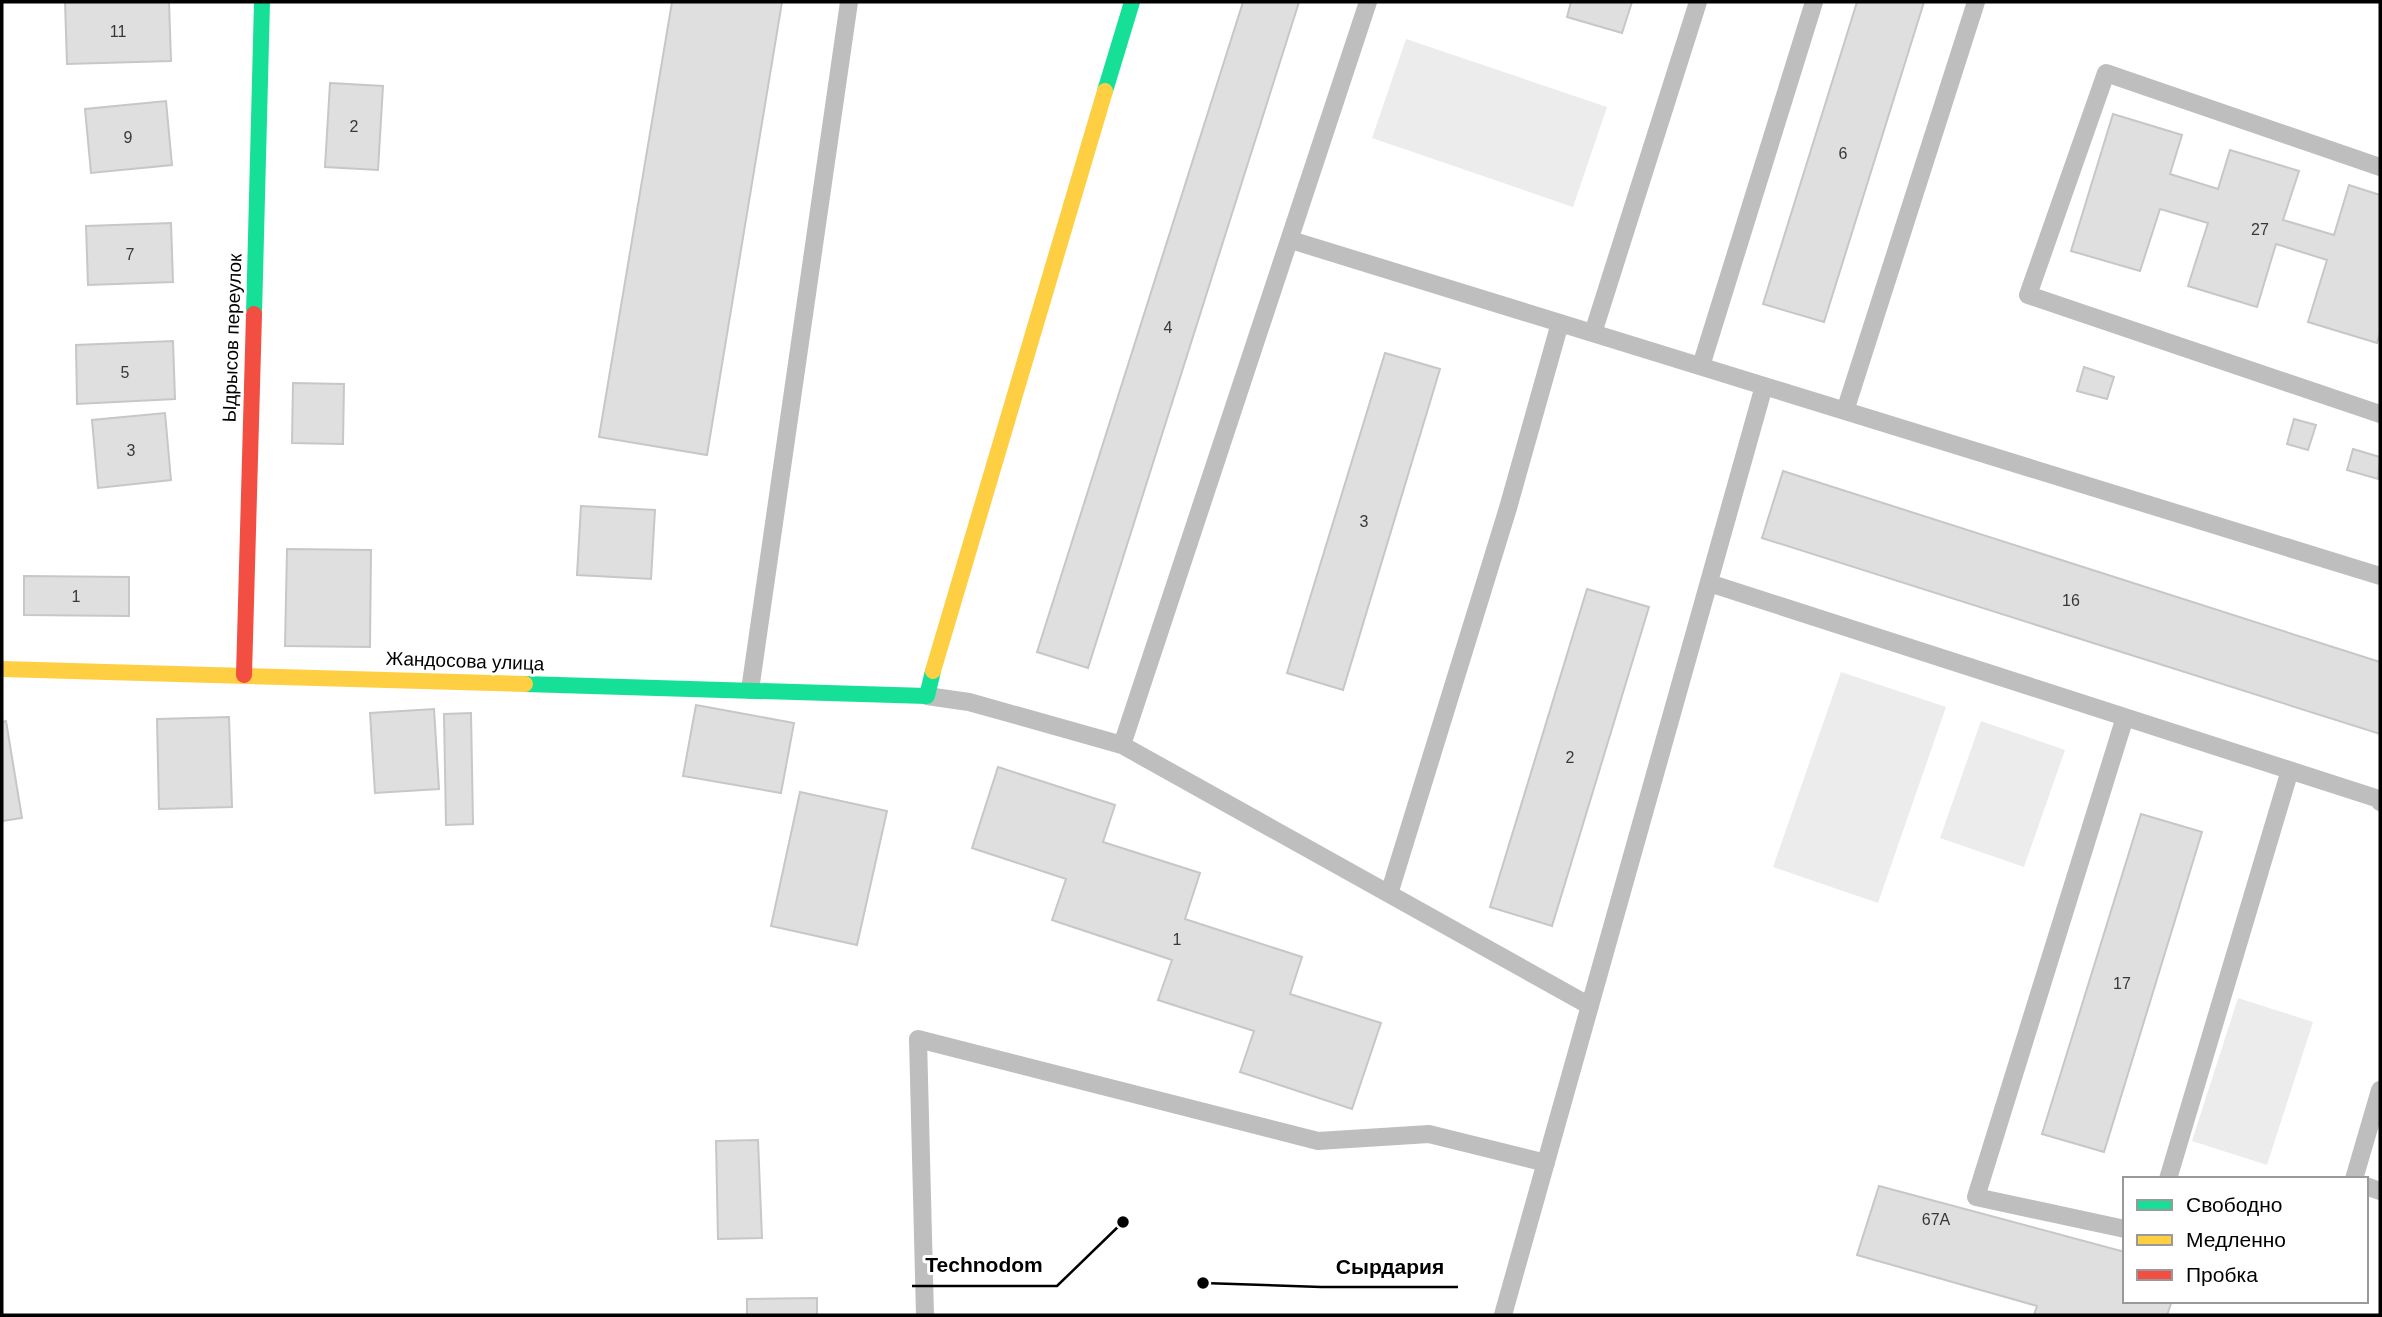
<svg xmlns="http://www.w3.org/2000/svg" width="2382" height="1317" font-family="Helvetica,sans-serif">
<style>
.green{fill:#ececec}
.building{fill:#dfdfdf;stroke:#c7c7c7;stroke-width:2}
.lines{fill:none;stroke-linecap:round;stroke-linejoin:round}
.lane{stroke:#bebebe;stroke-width:18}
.fast{stroke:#16e098;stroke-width:16}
.slow{stroke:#ffcf43;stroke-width:16}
.jam{stroke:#f24e42;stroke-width:16}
.labels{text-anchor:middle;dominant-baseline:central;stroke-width:6;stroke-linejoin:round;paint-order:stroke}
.number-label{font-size:16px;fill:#383838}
.street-label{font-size:19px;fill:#000;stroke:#fff}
.leader{fill:none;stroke:#000;stroke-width:2.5}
.callout-dot{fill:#000;stroke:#fff;stroke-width:2.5}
.callout-label{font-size:21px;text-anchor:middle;font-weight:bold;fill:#000;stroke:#fff;stroke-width:6;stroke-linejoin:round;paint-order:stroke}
</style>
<rect width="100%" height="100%" fill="#fff"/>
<!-- green -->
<path class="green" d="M1406,39L1607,107L1573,207L1372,138Z
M1841,672L1946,707L1878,903L1773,867Z
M1981,721L2065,750L2024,867L1940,838Z
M2238,998L2313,1022L2267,1165L2192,1141Z"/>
<!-- building -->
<path class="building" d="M65,2H169L171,61L67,64Z
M672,2H782L707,455L599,437Z
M1243,2H1299L1088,668L1037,652Z
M1571,2H1632L1622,33L1567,17Z
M1857,2H1924L1824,322L1763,304Z
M330,83L383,86L378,170L325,167Z
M166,101L172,165L91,173L85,109Z
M2113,114L2182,135L2170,174L2218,189L2230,150L2299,171L2283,220L2334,235L2349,185L2380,195V332L2377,343L2308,322L2327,260L2276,244L2257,307L2188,286L2208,223L2160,209L2140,271L2071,251Z
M171,223L173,282L88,285L86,226Z
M173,341L175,399L77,404L76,345Z
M1385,353L1440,369L1343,690L1287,673Z
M2084,367L2114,377L2107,399L2077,391Z
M293,383L344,384L343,444L292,443Z
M165,413L171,480L98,488L92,420Z
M2294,419L2316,425L2308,450L2287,444Z
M2353,449L2380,457L2378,479L2347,470Z
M1783,471L2380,662V734L1762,538Z
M581,506L655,510L651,579L577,575Z
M287,549L371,550L370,647L285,646Z
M24,576L129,577V616L24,615Z
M1587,589L1649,607L1552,926L1490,907Z
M696,705L794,723L781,793L683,776Z
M434,709L439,789L375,793L370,713Z
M471,713L473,824L446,825L444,714Z
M229,717L232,807L159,809L157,719Z
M6,721L22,818L2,821V722Z
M998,767L1115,805L1103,842L1200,873L1185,919L1302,957L1290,994L1381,1023L1352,1109L1240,1072L1254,1031L1158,1000L1172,960L1052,920L1066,879L972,848Z
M800,792L887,811L857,945L771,926Z
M2141,814L2202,832L2104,1152L2042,1134Z
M758,1140L762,1238L718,1239L716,1141Z
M1879,1186L2125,1252V1301H2172L2167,1315H2034L2037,1306L1857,1255Z
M817,1298V1315H747V1299Z"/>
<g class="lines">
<!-- lane -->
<path class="lane" d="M2380,167L2106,73L2028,295L2380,414
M1291,240L2380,576
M1593,333L1698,2
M1701,366L1814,2
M1845,411L1976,2
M1709,583L2379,799L2380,802
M750,690L849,2
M927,696L969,702L1122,745L1590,1006
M2125,717L1976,1197L2125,1229
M1122,745L1368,2
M1389,894L1508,508L1560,323
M2168,1179L2290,770
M2354,1179L2380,1090
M2366,1186L2380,1191
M925,1315L918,1039L1318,1141L1429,1134L1546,1163
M1503,1315L1764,386"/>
<!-- fast -->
<path class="fast" d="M1105,91L1132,2
M254,314L262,2
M525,684L927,696L933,671"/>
<!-- slow -->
<path class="slow" d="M2,669L525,684
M933,671L1105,91"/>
<!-- jam -->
<path class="jam" d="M244,675L254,314"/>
</g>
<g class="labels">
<!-- number labels -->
<g class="number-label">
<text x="118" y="31">11</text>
<text x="354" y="126">2</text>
<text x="128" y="137">9</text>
<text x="1843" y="153">6</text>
<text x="2260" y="229">27</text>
<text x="130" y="254">7</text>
<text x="1168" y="327">4</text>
<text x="125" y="372">5</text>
<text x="131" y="450">3</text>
<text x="1364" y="521">3</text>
<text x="76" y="596">1</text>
<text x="2071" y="600">16</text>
<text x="1570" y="757">2</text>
<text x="1177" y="939">1</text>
<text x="2122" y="983">17</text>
<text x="1936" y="1219">67А</text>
</g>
<!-- street labels -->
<g class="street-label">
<text transform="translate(232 338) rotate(-88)">Ыдрысов переулок</text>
<text transform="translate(465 661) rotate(2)">Жандосова улица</text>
</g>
</g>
<!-- callouts -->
<path class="leader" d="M1123 1222L1057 1286H912M1203 1283L1321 1287H1458"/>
<g class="callout-dot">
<circle cx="1123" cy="1222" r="7"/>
<circle cx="1203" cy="1283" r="7"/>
</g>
<g class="callout-label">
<text x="984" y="1272">Technodom</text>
<text x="1390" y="1274">Сырдария</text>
</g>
<!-- border -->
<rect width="2382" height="1317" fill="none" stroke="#000000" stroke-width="7"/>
<!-- legend -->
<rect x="2123" y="1177" width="245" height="126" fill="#ffffff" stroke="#999999" stroke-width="2"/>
<rect x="2137" y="1200" width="35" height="10" fill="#16e098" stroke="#999999" stroke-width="2"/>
<text x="2186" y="1212" font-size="21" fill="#000000">Свободно</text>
<rect x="2137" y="1235" width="35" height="10" fill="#ffcf43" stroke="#999999" stroke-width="2"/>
<text x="2186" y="1247" font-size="21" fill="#000000">Медленно</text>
<rect x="2137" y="1270" width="35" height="10" fill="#f24e42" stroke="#999999" stroke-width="2"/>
<text x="2186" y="1282" font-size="21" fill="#000000">Пробка</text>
</svg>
